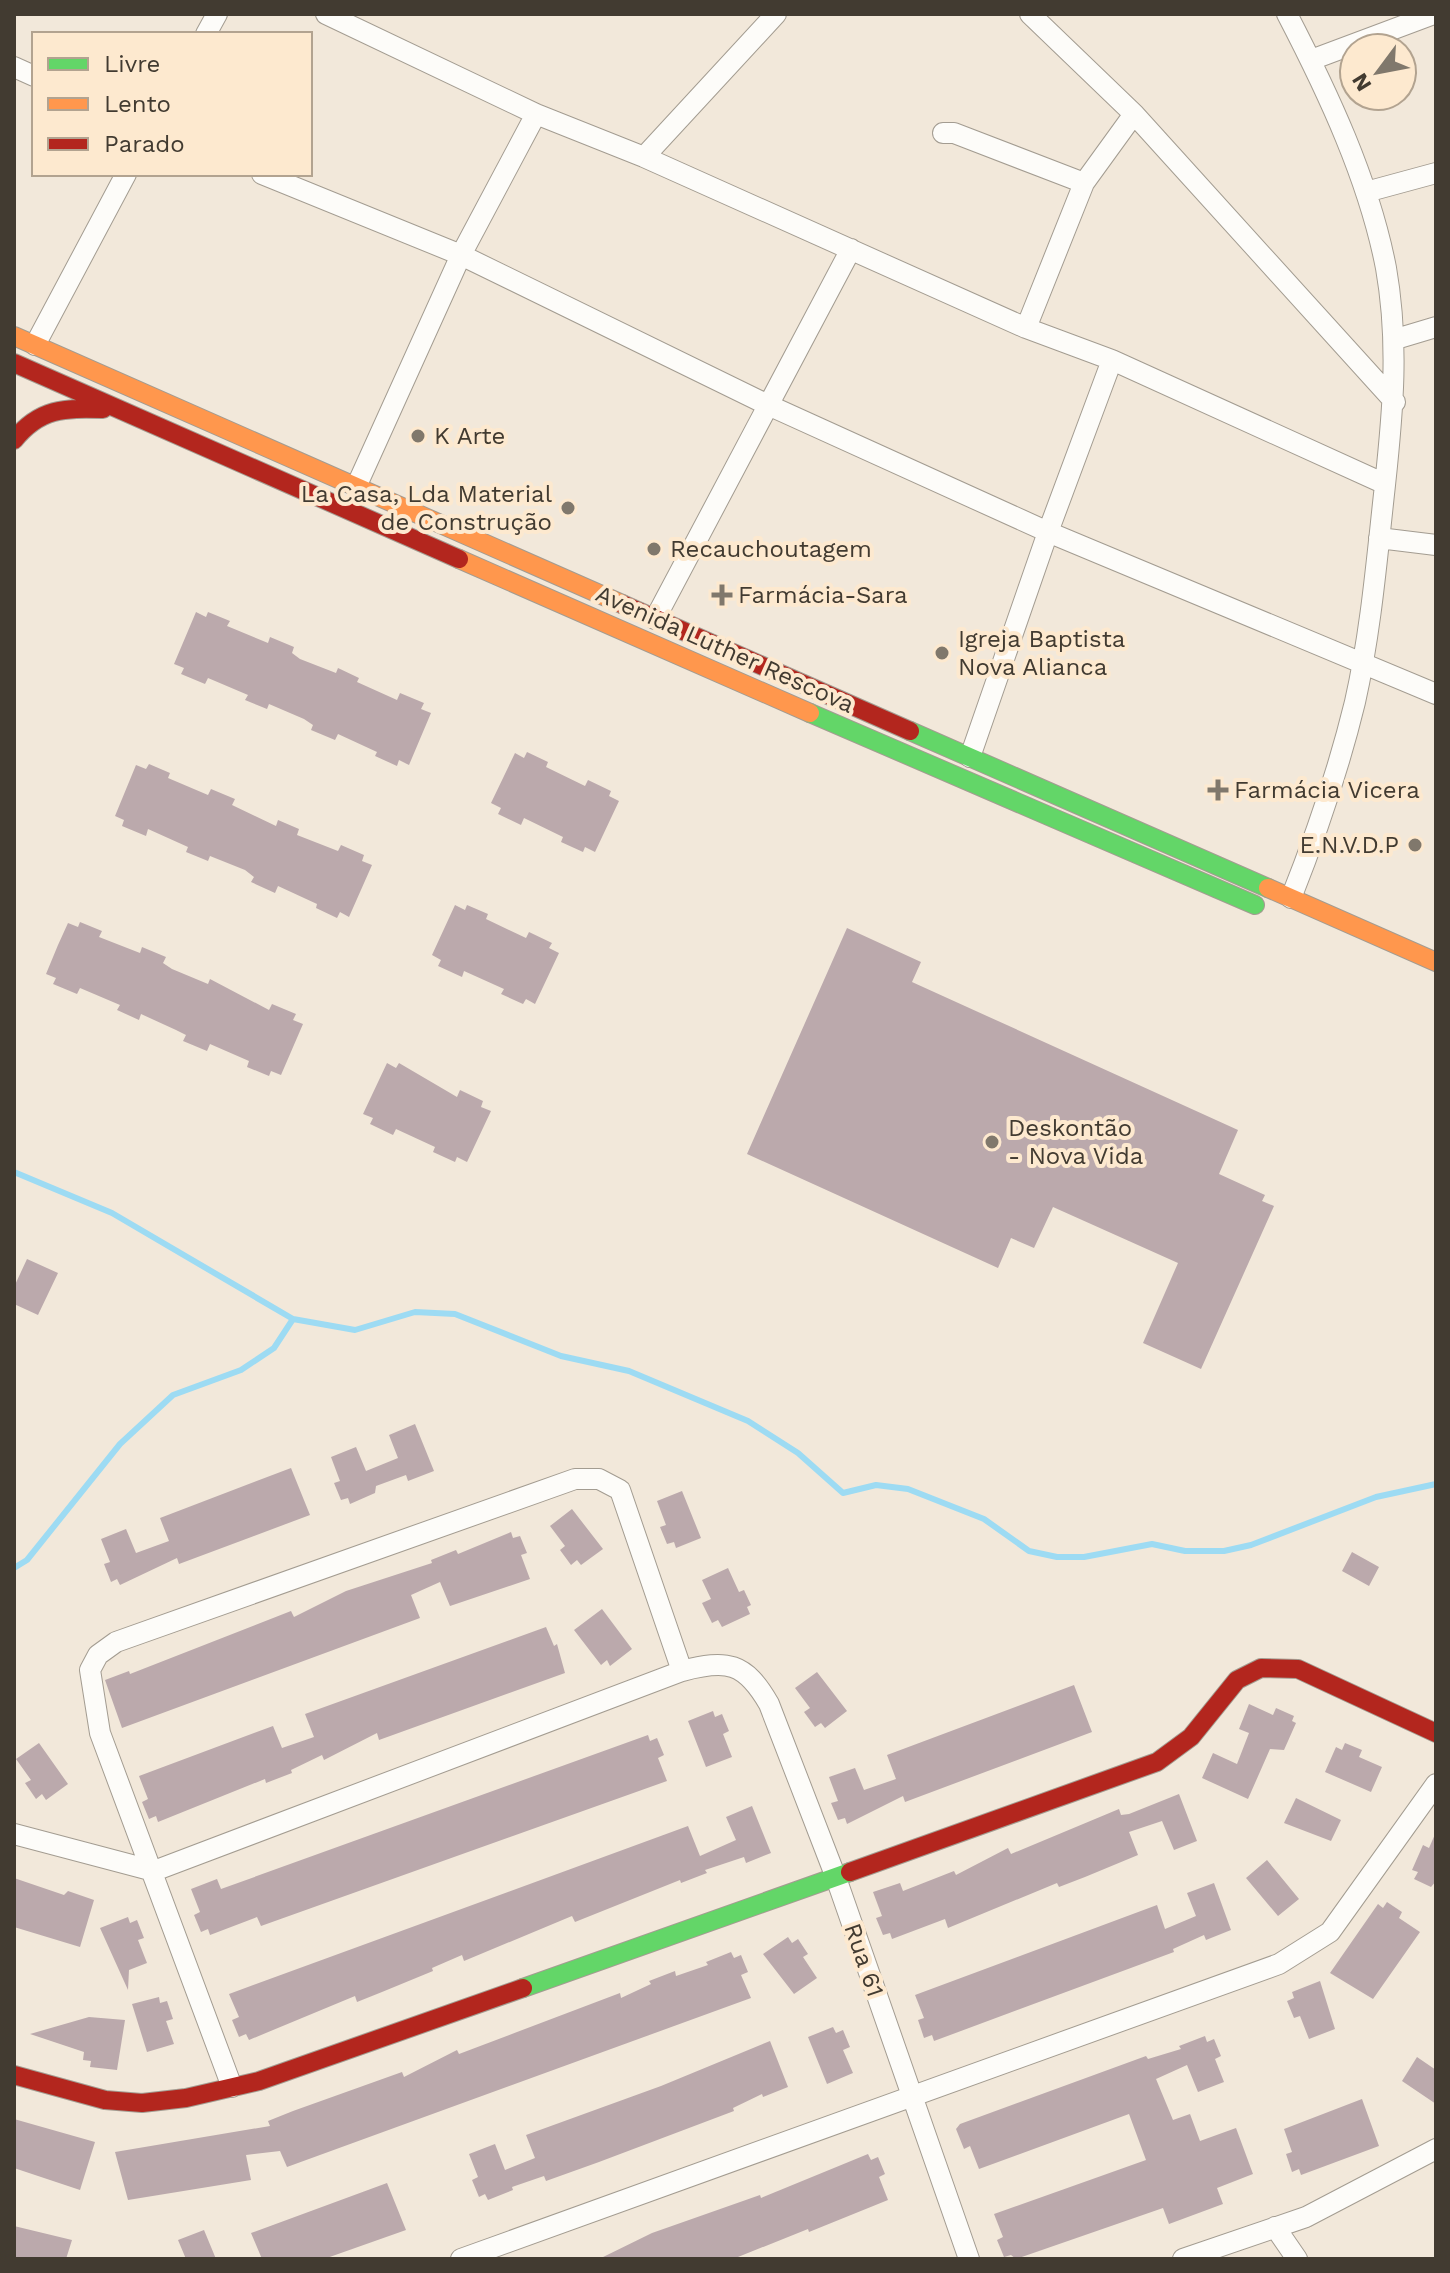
<svg xmlns="http://www.w3.org/2000/svg" width="1450" height="2273" font-family="'Work Sans',sans-serif">
<style>
.lines{fill:none;stroke-linecap:round;stroke-linejoin:round}
.stream{stroke:#9ddbf3;stroke-width:6}
.building{fill:#bba9ac}
.street-casing{stroke:#a39c91;stroke-width:22}
.fast-casing{stroke:#a39c91;stroke-width:20}
.slow-casing{stroke:#a39c91;stroke-width:20}
.jam-casing{stroke:#a39c91;stroke-width:20}
.street{stroke:#fdfcf9;stroke-width:20}
.fast{stroke:#63d668;stroke-width:18}
.slow{stroke:#ff974d;stroke-width:18}
.jam{stroke:#b3261e;stroke-width:18}
.poi-dot{fill:#80786c;stroke:#fde9cf;stroke-width:3}
.labels{text-anchor:middle;dominant-baseline:central;stroke-width:8;stroke-linejoin:round;paint-order:stroke}
.poi-label{font-size:24px;fill:#423b31;stroke:#fde9cf;text-anchor:start}
.street-label{font-size:24px;fill:#423b31;stroke:#fde9cf}
</style>
<rect width="100%" height="100%" fill="#f2e8da"/>
<g class="lines">
<!-- stream -->
<path class="stream" d="M14,1172L112,1213L293,1319L355,1330L415,1312L455,1314L561,1356L629,1371L748,1421L798,1453L843,1493L876,1485L908,1489L984,1519L1029,1551L1057,1557H1084L1152,1544L1185,1551H1224L1251,1545L1376,1497L1436,1484
M14,1568L27,1560L120,1444L173,1395L241,1370L274,1348L293,1319"/>
</g>
<!-- building -->
<path class="building" d="M196,612L206,617L208,612L230,621L227,626L268,643L270,637L294,647L292,653L300,659L336,673L338,668L359,678L357,682L397,700L400,693L424,703L421,709L431,713L409,765L399,760L397,766L375,756L377,752L338,734L335,740L311,730L313,725L304,719L269,704L267,709L245,700L248,695L208,678L205,684L181,674L184,668L174,664Z
M527,752L548,762L546,767L585,786L588,780L611,791L609,796L619,801L595,852L585,847L583,852L561,842L563,837L524,818L521,825L498,814L501,808L491,803L515,753L524,758Z
M149,764L170,773L168,778L208,795L211,789L235,799L232,805L276,826L278,820L299,829L297,835L338,851L341,845L364,855L362,861L372,865L349,917L340,912L337,918L316,908L317,904L278,886L275,893L251,882L254,877L245,870L210,856L208,861L186,852L188,847L148,829L146,836L122,826L124,820L115,816L136,765L146,769Z
M455,905L465,910L467,905L488,914L486,919L526,938L529,932L552,943L549,948L559,953L535,1004L526,999L523,1004L501,994L504,989L464,971L462,977L438,966L441,960L432,955Z
M80,922L102,931L99,937L140,953L142,947L166,957L163,963L172,969L208,984L210,979L269,1010L272,1004L296,1014L293,1020L303,1024L281,1075L271,1071L269,1076L247,1067L249,1061L210,1044L207,1051L183,1041L186,1035L176,1030L141,1014L139,1020L117,1010L120,1005L80,988L77,994L53,984L56,978L46,974L58,945L68,923L78,927Z
M847,928L921,962L912,982L1238,1130L1219,1174L1265,1195L1262,1201L1274,1206L1201,1369L1143,1343L1178,1263L1053,1207L1034,1248L1011,1238L998,1268L747,1154Z
M387,1063L396,1068L399,1063L457,1097L460,1090L483,1101L481,1107L491,1111L467,1162L457,1157L455,1162L433,1152L435,1147L396,1129L393,1135L370,1124L373,1118L363,1114Z
M27,1259L58,1273L38,1315L14,1304V1287Z
M415,1424L434,1471L408,1481L406,1475L376,1486L375,1493L350,1504L348,1498L341,1500L334,1483L340,1481L331,1457L356,1447L366,1471L398,1458L389,1435Z
M291,1468L310,1515L179,1564L177,1558L120,1585L117,1579L111,1582L104,1564L110,1562L101,1539L126,1529L136,1553L169,1541L160,1518Z
M682,1491L701,1538L676,1548L674,1542L667,1544L660,1527L666,1525L657,1501Z
M572,1509L603,1549L581,1565L577,1560L571,1565L560,1550L565,1546L550,1526Z
M511,1532L513,1538L520,1536L527,1553L521,1555L530,1579L450,1606L440,1582L411,1595L420,1618L122,1728L105,1680L129,1671L130,1674L291,1611L294,1617L346,1591L432,1563L431,1560L456,1550L458,1554Z
M1352,1552L1379,1567L1369,1586L1342,1571Z
M728,1568L739,1592L744,1590L751,1605L747,1607L750,1614L722,1627L718,1620L712,1623L702,1603L711,1599L702,1580Z
M602,1609L632,1649L610,1666L607,1660L601,1665L574,1630Z
M546,1627L554,1646L557,1644L565,1673L379,1740L377,1733L324,1760L322,1755L291,1770L292,1773L266,1783L265,1779L158,1822L156,1816L149,1819L142,1802L148,1799L139,1776L273,1726L282,1748L314,1737L305,1714Z
M817,1672L847,1711L825,1728L821,1723L815,1727L804,1712L810,1708L795,1688Z
M1074,1685L1092,1732L905,1802L903,1796L847,1824L845,1818L838,1820L831,1803L838,1801L829,1777L855,1768L864,1790L896,1779L887,1755Z
M1249,1704L1273,1715L1276,1708L1294,1716L1292,1721L1296,1723L1284,1750L1270,1749L1248,1799L1202,1778L1213,1753L1237,1764L1249,1733L1239,1729Z
M713,1711L715,1717L722,1714L729,1731L723,1734L732,1757L706,1767L688,1721Z
M648,1735L650,1741L657,1738L664,1755L658,1758L667,1781L261,1926L257,1917L210,1935L208,1929L201,1932L194,1915L200,1912L191,1889L217,1879L221,1889Z
M39,1743L68,1784L46,1800L42,1794L36,1799L25,1783L31,1780L16,1759Z
M1345,1743L1362,1750L1359,1757L1382,1767L1371,1792L1325,1772L1336,1747L1342,1750Z
M1179,1794L1197,1841L1174,1850L1162,1821L1129,1832L1138,1855L1085,1877L1059,1887L1057,1883L948,1928L945,1919L892,1939L890,1933L883,1935L876,1918L882,1916L873,1892L900,1883L903,1891L954,1871L956,1875L1008,1848L1011,1854L1119,1809L1121,1815L1129,1814Z
M1296,1798L1341,1820L1331,1841L1284,1823Z
M752,1806L771,1853L746,1863L744,1857L705,1870L707,1873L681,1883L680,1880L575,1922L572,1916L464,1961L462,1955L432,1968L433,1971L382,1992L357,2002L355,1996L249,2040L246,2034L239,2037L232,2020L239,2017L229,1994L688,1826L700,1856L736,1840L726,1817Z
M1436,1832V1881L1431,1887L1414,1879L1418,1872L1412,1870L1423,1845L1429,1848Z
M1267,1860L1299,1899L1278,1916L1246,1878Z
M14,1878L64,1895L68,1891L94,1900L80,1947L14,1927Z
M1214,1883L1231,1930L1206,1940L1204,1935L1173,1949L1174,1952L934,2041L932,2035L924,2038L918,2020L924,2018L915,1995L1157,1905L1165,1929L1196,1916L1187,1893Z
M1387,1902L1402,1912L1399,1918L1420,1932L1373,1999L1330,1973L1378,1904L1383,1908Z
M128,1917L130,1923L137,1920L144,1938L138,1940L147,1963L129,1970L128,1990L100,1928Z
M788,1937L792,1943L798,1939L808,1954L803,1957L817,1978L794,1994L763,1954Z
M731,1952L734,1958L741,1955L748,1972L741,1975L751,1998L287,2167L280,2151L246,2155L251,2180L128,2200L115,2152L270,2126L268,2121L293,2111L402,2072L404,2077L457,2050L459,2054L620,1993L621,1998L651,1984L649,1981L675,1971L676,1976L708,1965L706,1962Z
M1320,1981L1335,2029L1309,2039L1300,2016L1294,2018L1287,2001L1294,1998L1292,1992Z
M159,1997L160,2003L167,2001L173,2019L166,2021L174,2044L147,2052L132,2004Z
M89,2017L125,2020L117,2070L90,2067L91,2061L83,2060L84,2052L30,2034Z
M833,2027L836,2033L843,2030L850,2047L843,2050L853,2073L827,2084L808,2037Z
M1205,2036L1207,2042L1214,2039L1221,2056L1215,2059L1224,2082L1198,2092L1187,2065L1156,2079L1173,2120L1190,2114L1200,2141L1236,2128L1253,2174L1217,2188L1223,2204L1169,2224L1163,2208L1016,2259L1011,2255L1004,2257L997,2240L1003,2237L994,2214L1146,2160L1129,2114L979,2169L970,2146L964,2149L956,2129L960,2124L1146,2056L1148,2059L1181,2049L1179,2046Z
M770,2041L788,2087L763,2097L762,2094L733,2108L734,2111L599,2162L546,2181L544,2176L512,2187L513,2190L488,2200L485,2194L479,2197L472,2180L478,2177L469,2154L495,2144L505,2170L535,2158L526,2135L661,2086Z
M1417,2057L1436,2070V2104L1402,2081Z
M1362,2099L1379,2146L1301,2175L1299,2169L1292,2172L1286,2154L1292,2152L1284,2129Z
M14,2119L95,2142L80,2190L14,2168Z
M868,2154L871,2160L878,2157L885,2174L879,2177L888,2200L809,2232L808,2229L733,2259H599L652,2233L760,2195L761,2198Z
M387,2183L406,2230L324,2259H262L251,2233Z
M14,2226L72,2240L66,2259H14Z
M204,2230L216,2259H186L178,2240Z"/>
<g class="lines">
<defs>
<path id="street" d="M326,14L536,114L644,157L1026,328L1112,360L1385,484
M1030,14L1134,114L1395,402
M1287,14C1328,93 1369,180 1386,268C1399,342 1393,411 1385,485C1377,557 1371,631 1355,702C1339,768 1316,835 1291,898
M206,34L217,14
M1311,60L1434,14
M14,67L34,76
M943,133H954L1084,183
M644,157L776,14
M262,174L461,255L766,404L1048,532L1436,694
M1366,192L1436,173
M1026,328L1084,183L1134,114
M1396,339L1436,327
M35,345L126,174
M356,487L461,255L536,114
M1379,538L1436,545
M655,619L851,249
M970,757L1048,532L1112,360
M14,1834L154,1871L682,1671C727,1659 745,1662 769,1704L835,1875L969,2259
M232,2087L100,1733L90,1670L98,1655L116,1642L575,1479H599L620,1490L682,1671
M1275,2227L1297,2259
M461,2259L1279,1964L1330,1932L1436,1784
M1183,2259L1306,2217L1436,2149"/>
<path id="fast" d="M810,713L1255,905
M910,731L1268,888
M523,1988L850,1872"/>
<path id="slow" d="M14,336L622,604
M459,559L810,713
M1268,888L1436,962"/>
<path id="jam" d="M14,363L459,559
M14,440C40,408 64,408 103,409
M622,604L910,731
M850,1872L1157,1762L1191,1737L1237,1680L1261,1668L1298,1669L1436,1733
M14,2075L105,2100L142,2103L186,2098L259,2081L523,1988"/>
</defs>
<!-- street casing -->
<use href="#street" class="street-casing"/>
<!-- fast casing -->
<use href="#fast" class="fast-casing"/>
<!-- slow casing -->
<use href="#slow" class="slow-casing"/>
<!-- jam casing -->
<use href="#jam" class="jam-casing"/>
<!-- street -->
<use href="#street" class="street"/>
<!-- fast -->
<use href="#fast" class="fast"/>
<!-- slow -->
<use href="#slow" class="slow"/>
<!-- jam -->
<use href="#jam" class="jam"/>
</g>
<!-- markers -->
<g class="poi-dot">
<circle cx="418" cy="436" r="8"/>
<circle cx="568" cy="508" r="8"/>
<circle cx="654" cy="549" r="8"/>
<path d="M718 583h8v8h8v8h-8v8h-8v-8h-8v-8h8z"/>
<circle cx="942" cy="653" r="8"/>
<path d="M1214 778h8v8h8v8h-8v8h-8v-8h-8v-8h8z"/>
<circle cx="1415" cy="845" r="8"/>
<circle cx="992" cy="1142" r="8"/>
</g>
<g class="labels">
<!-- poi labels -->
<g class="poi-label">
<text x="434" y="436">K Arte</text>
<text x="552" y="494" text-anchor="end">La Casa, Lda Material<tspan x="552" dy="28">de Construção</tspan></text>
<text x="670" y="549">Recauchoutagem</text>
<text x="738" y="595">Farmácia-Sara</text>
<text x="958" y="639">Igreja Baptista<tspan x="958" dy="28">Nova Alianca</tspan></text>
<text x="1234" y="790">Farmácia Vicera</text>
<text x="1399" y="845" text-anchor="end">E.N.V.D.P</text>
<text x="1008" y="1128">Deskontão<tspan x="1008" dy="28">- Nova Vida</tspan></text>
</g>
<!-- street labels -->
<g class="street-label">
<text transform="translate(725 649) rotate(24)">Avenida Luther Rescova</text>
<text transform="translate(864 1960) rotate(71)">Rua 61</text>
</g>
</g>
<!-- border -->
<rect width="1450" height="2273" fill="none" stroke="#423b31" stroke-width="32"/>
<!-- legend -->
<rect x="32" y="32" width="280" height="144" fill="#fde9cf" stroke="#b2a390" stroke-width="2"/>
<rect x="48" y="58" width="40" height="12" fill="#63d668" stroke="#b2a390" stroke-width="2"/>
<text x="104" y="72" font-size="24" fill="#423b31">Livre</text>
<rect x="48" y="98" width="40" height="12" fill="#ff974d" stroke="#b2a390" stroke-width="2"/>
<text x="104" y="112" font-size="24" fill="#423b31">Lento</text>
<rect x="48" y="138" width="40" height="12" fill="#b3261e" stroke="#b2a390" stroke-width="2"/>
<text x="104" y="152" font-size="24" fill="#423b31">Parado</text>
<!-- north arrow -->
<g transform="translate(1378 72) rotate(238)"><circle r="38" fill="#fde9cf" stroke="#b2a390" stroke-width="2"/>
<path d="M0-6L14 30L0 20L-14 30Z" fill="#80786c"/>
<text y="-12" font-size="22" font-weight="bold" text-anchor="middle" fill="#423b31">N</text>
</g>
</svg>
